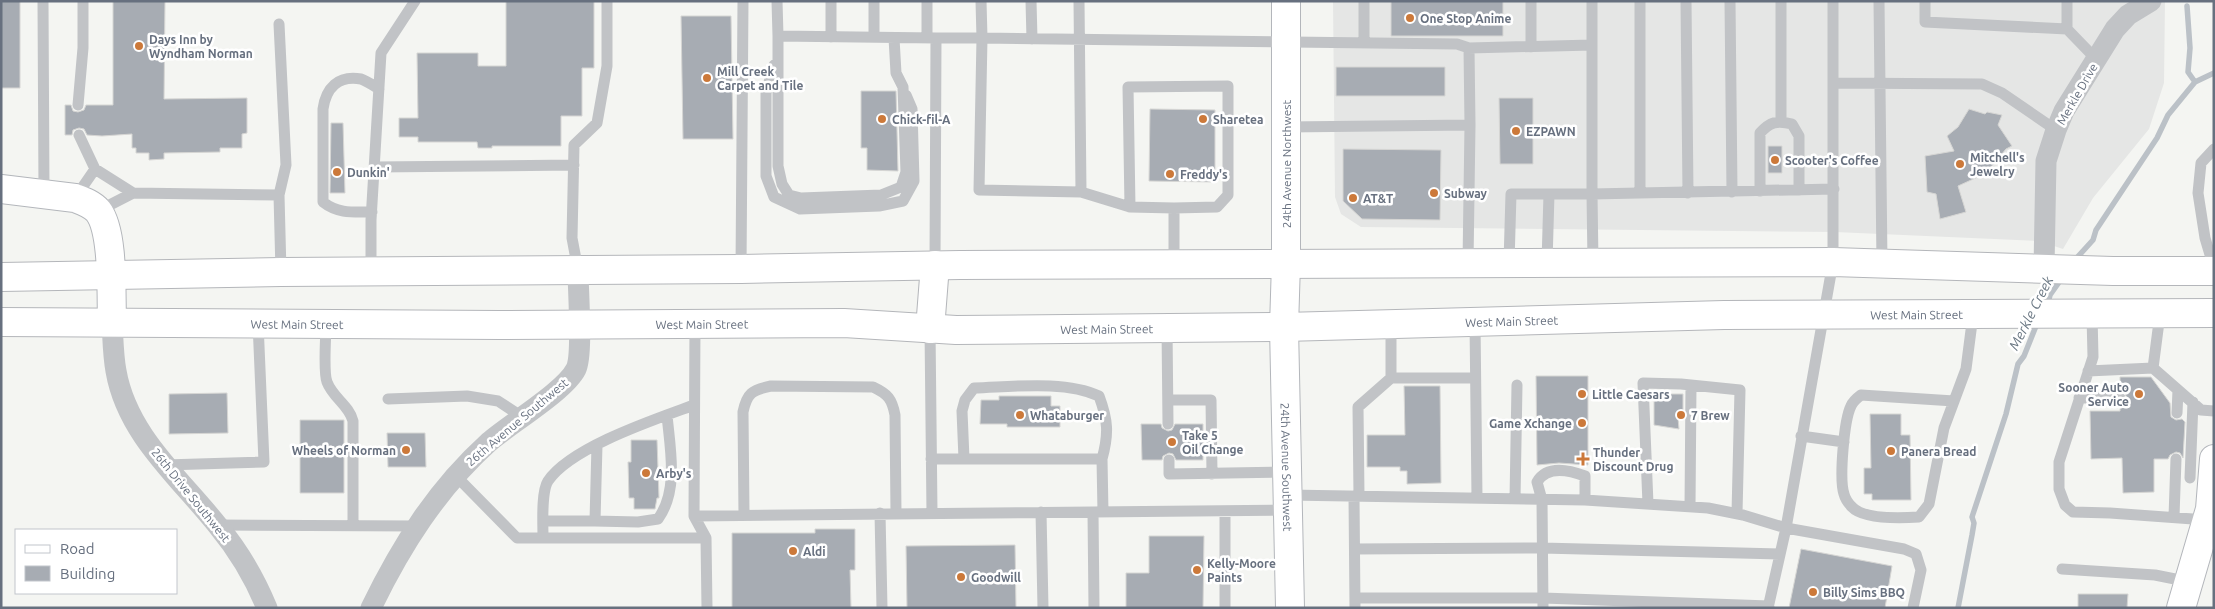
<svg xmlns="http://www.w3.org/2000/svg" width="2215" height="609" font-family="Ubuntu,sans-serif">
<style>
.built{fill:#e5e6e5}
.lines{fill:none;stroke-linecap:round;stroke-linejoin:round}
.stream{stroke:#bbc1c7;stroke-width:5.5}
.building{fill:#a7acb3;stroke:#d6d6d4}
.secondary-casing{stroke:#b3b6bb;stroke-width:30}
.primary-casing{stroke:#b4b6ba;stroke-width:30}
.lane{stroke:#c1c3c6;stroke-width:11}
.street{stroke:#c1c3c6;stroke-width:21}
.secondary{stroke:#fff;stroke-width:28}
.primary{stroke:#fff;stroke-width:28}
.poi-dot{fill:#cc793a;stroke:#fff;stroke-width:2}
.labels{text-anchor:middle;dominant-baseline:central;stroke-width:5;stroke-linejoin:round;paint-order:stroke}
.poi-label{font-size:12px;font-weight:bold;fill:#67707f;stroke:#fff;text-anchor:start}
.street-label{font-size:12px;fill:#67707f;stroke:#fff}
.water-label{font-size:14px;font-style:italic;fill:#697682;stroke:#fff}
</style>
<rect width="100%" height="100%" fill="#f4f5f2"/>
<!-- built -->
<path class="built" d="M1333,1H2165L2164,83L2149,129L2093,198L2063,249L2039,241L1835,232L1361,227L1341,214L1335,197Z"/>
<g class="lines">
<!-- stream -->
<path class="stream" d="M2187,6L2190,48L2188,72L2195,82
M2073,262L2093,240L2096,230L2157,138L2168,115L2195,82L2214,73
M2047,307L2050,295L2062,278
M1958,608L1972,535L1974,523L1972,517L2006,414L2018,364L2024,356L2038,321"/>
</g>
<!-- building -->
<path class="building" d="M1,1H20V88H1Z
M113,1H165L164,99L247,98V133L242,134V148H220V152L164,153V159L149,160V153H136V148H132V134L102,136L87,135L84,129L79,128L73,130L72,135H65V105H71L73,111L78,112L84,110L86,105H113Z
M506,1H594V68H582V116H561V146H492V148H478L477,142H418V137H399V118H418L417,53H478V66H506Z
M1391,1H1503V36H1391Z
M681,16H731L733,139H683Z
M1336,67H1445V96H1336Z
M861,91H896L898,171L867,170V148H861Z
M1499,98H1533V164H1500Z
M1150,109L1215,110V182L1149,181Z
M1969,109L1985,114L1987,112L2002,115L1998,125L2012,146L2006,149L1991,167L1980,176L1958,186L1966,212L1940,219L1936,194L1927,192L1925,156L1954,151L1947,136L1958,127Z
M331,123H343L345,193H330Z
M1768,146H1782V173H1768Z
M1343,149L1441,150L1440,220L1362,219L1343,201Z
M1536,376H1588V465L1559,463L1537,465Z
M2120,377H2151L2170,403L2171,417L2176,420L2182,419L2185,422L2183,458L2180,453L2176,452L2170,455L2168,459H2154V492L2123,493L2122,458L2091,459L2090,411H2120V405L2126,402L2127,398L2124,392L2120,390Z
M1404,386H1440L1441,483L1407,484V471H1400V467H1367V435H1405Z
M227,393L228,433L169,434V394Z
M1654,394H1683V418H1678L1679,429L1654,425Z
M999,396H1051V406H1060V427H1007V424H980L981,400H999Z
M1870,414H1901V435H1910L1911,500H1872V494H1864V468H1871Z
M300,420H344V493H300Z
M1141,424H1161L1162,428L1168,431L1172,430L1175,424H1203V460H1176L1173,454L1169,453L1163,456L1162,460H1142Z
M387,433H425L426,467H388Z
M631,440H657L659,498H657L655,509H634V498H629L628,462H631Z
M815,529H855V570H850L851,608H732V533H815Z
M1149,536H1204L1203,608H1126V573H1149Z
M1015,545L1016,608H907L906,546Z
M1801,549L1892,566L1885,608H1789Z
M2078,594H2128L2127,608H2078Z"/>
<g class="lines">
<defs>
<g id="secondary">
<path id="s1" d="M1286,1V263L1284,327L1290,608"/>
<path d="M1,189L75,198C83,201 92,204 98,211C114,231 111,295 112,322"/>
<path d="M2181,608L2210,509L2214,459"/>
</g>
<g id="primary">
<path d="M1,277L281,272L741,269L960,265L1833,262L2113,271H2214"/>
<path id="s2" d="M1,322L499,325L844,323L956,330L1284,327L1724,315L2214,313"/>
<path d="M930,329L935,265"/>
</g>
</defs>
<!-- secondary casing -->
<use href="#secondary" class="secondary-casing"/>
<!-- primary casing -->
<use href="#primary" class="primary-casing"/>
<!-- lane -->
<path class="lane" d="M43,1L44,193
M777,1L778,36L936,38L935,265
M831,1V37
M874,1V37
M927,1V38
M1031,1L1032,39
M1079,1L1081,192
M1592,1V194L1834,189
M1640,1V193
M1686,1L1688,193
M1730,1L1732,192
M1781,1V121
M1879,1L1882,263
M1925,1V22L2067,29
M2067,1V29L2096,59
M279,24L286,165L279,195
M778,36V166L782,184L789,195L801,198L881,195L901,187L906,172L903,87L896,73L894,38
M936,38H982L981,1
M1364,43V1
M1531,47V1
M1469,48L1592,45
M774,65L766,93V176L774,197L800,209L879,206L903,201L914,181L912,109L906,95
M1833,83V1
M78,105L83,48V1
M1286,127L1470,125L1468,263
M79,135L95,169L133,193L279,195L281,272
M2214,149L2201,163L2198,193L2205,238L2214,268
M375,167L574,165
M1760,191V133C1770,122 1777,120 1792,124L1799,136V190
M75,198L95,169
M1130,207L1081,192L979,190L982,38L1457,44L1469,48L1470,125
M1174,208L1130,207L1128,87L1228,86V195L1217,207L1174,208V264
M98,211L133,193
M372,212C354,212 338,214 323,202V109C326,88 338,75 361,79C367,81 374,86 379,89
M1509,263L1511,194H1592L1593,262
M1547,263L1549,194
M741,269L743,1
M578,270L572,238L574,145L597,123L607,66V1
M371,271V220L381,53L415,1
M2092,315L2093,357L2059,462V489L2065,505L2073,512L2110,513L2207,520
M1475,322L1477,498
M326,323C326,337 323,372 327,382C333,398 349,405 353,421V525
M695,324L694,516L1288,510
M1391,324V378H1475
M1167,328L1168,424
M930,329L932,513
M2153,368L2201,410L2214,411
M2088,371L2153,368L2160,314
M2079,398H2120
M388,399L467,396L498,401L521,416
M1168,400H1211L1212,474
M1954,401L1861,395C1857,398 1853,401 1851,406C1844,420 1839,479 1844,494C1845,498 1849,504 1852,507C1864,520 1903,518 1919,517L1929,504L1944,428L1966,369L1973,315
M2177,413L2178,390
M1801,436L1844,442
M931,459H1102L1103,512
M964,459L962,411L965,400L974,388C1011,387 1065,380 1099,396C1108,420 1109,434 1102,459
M1169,460V474L1288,472
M165,465L264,462L258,323
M455,475L517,538H706
M2190,478L2193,402
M1288,495L1585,500L1708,508L1743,515L1786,528L1870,543L1904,549L1916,554L1921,570L1913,608
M1354,496L1355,608
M1359,496L1358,407L1391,378
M1515,499L1517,385
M1648,504L1643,383L1681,384L1740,390L1737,513
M1690,507L1691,385
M1225,511V608
M1041,512L1043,608
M1093,512L1094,608
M880,513L882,608
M744,515L743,412C747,393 752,390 771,386L873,387C888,394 892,399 895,415L896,513
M694,516L706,538L707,608
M2174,517L2176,459
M543,521H595L597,445
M595,521L638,522L658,519C679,490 670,449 667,415
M218,525L417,526
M543,538C543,524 541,492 548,481C571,447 656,419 694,405
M1355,549L1542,548L1780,554
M2062,569L2155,575L2190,582
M1355,598H1543L1769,606
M1543,608L1542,500L1537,482C1547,465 1569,470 1585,476V500
M1768,608L1786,528L1833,262V83L1982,84L2002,93L2056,130"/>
<!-- street -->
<path class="street" d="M2044,268L2046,161L2056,130L2064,111L2115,29L2128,15L2151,1
M112,322C113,338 113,355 116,371C127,435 180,478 218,526C238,550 255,579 267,608
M371,608C401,546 437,489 489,442C511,423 565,391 576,369C583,355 578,290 578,270"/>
<!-- secondary -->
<use href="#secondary" class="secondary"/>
<!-- primary -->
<use href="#primary" class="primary"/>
</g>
<!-- markers -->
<g class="poi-dot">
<circle cx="1410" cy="18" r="5"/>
<circle cx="139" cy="46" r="5"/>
<circle cx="707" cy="78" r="5"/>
<circle cx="882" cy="119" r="5"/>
<circle cx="1203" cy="119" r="5"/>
<circle cx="1516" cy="131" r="5"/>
<circle cx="1775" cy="160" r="5"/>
<circle cx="1960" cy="164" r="5"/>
<circle cx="337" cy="172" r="5"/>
<circle cx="1170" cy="174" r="5"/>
<circle cx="1434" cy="193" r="5"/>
<circle cx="1353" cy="198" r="5"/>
<circle cx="1582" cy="394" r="5"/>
<circle cx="2139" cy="394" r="5"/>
<circle cx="1020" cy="415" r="5"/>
<circle cx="1681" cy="415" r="5"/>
<circle cx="1582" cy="423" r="5"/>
<circle cx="1172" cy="442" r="5"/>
<circle cx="406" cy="450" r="5"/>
<circle cx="1891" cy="451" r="5"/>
<path d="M1580.5 451.5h5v5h5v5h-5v5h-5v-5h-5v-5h5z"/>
<circle cx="646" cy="473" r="5"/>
<circle cx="793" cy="551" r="5"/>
<circle cx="1197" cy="570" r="5"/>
<circle cx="961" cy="577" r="5"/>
<circle cx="1813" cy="592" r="5"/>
</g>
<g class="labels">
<!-- poi labels -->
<g class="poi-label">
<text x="1420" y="18">One Stop Anime</text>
<text x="149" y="39">Days Inn by<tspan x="149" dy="14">Wyndham Norman</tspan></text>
<text x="717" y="71">Mill Creek<tspan x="717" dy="14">Carpet and Tile</tspan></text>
<text x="892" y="119">Chick-fil-A</text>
<text x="1213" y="119">Sharetea</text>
<text x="1526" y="131">EZPAWN</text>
<text x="1970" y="157">Mitchell's<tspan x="1970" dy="14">Jewelry</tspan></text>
<text x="1785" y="160">Scooter's Coffee</text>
<text x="347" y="172">Dunkin'</text>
<text x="1180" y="174">Freddy's</text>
<text x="1444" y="193">Subway</text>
<text x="1363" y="198">AT&amp;T</text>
<text x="2129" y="387" text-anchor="end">Sooner Auto<tspan x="2129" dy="14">Service</tspan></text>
<text x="1592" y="394">Little Caesars</text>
<text x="1030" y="415">Whataburger</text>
<text x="1691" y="415">7 Brew</text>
<text x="1572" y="423" text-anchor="end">Game Xchange</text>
<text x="1182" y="435">Take 5<tspan x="1182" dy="14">Oil Change</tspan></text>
<text x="396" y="450" text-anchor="end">Wheels of Norman</text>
<text x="1901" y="451">Panera Bread</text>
<text x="1593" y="452">Thunder<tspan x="1593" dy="14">Discount Drug</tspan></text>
<text x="656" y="473">Arby's</text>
<text x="803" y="551">Aldi</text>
<text x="1207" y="563">Kelly-Moore<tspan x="1207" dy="14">Paints</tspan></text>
<text x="971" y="577">Goodwill</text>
<text x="1823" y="592">Billy Sims BBQ</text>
</g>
<!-- street labels -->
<g class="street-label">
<text transform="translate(2077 94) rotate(-60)">Merkle Drive</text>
<text transform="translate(1286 164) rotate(-90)">24th Avenue Northwest</text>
<text stroke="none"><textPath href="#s2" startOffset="1916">West Main Street</textPath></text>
<text stroke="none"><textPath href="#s2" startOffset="1511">West Main Street</textPath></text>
<text stroke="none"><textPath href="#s2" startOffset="296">West Main Street</textPath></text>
<text stroke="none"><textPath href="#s2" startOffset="701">West Main Street</textPath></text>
<text stroke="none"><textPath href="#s2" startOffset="1106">West Main Street</textPath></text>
<text transform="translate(517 422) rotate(-40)">26th Avenue Southwest</text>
<text stroke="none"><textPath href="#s1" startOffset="466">24th Avenue Southwest</textPath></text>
<text transform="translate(191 495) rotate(51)">26th Drive Southwest</text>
</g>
<!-- water labels -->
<g class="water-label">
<text transform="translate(2031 313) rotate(-63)">Merkle Creek</text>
</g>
</g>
<!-- border -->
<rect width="2215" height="609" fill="none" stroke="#67707f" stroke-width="5"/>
<!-- legend -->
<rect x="15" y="529" width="162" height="65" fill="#ffffff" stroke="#c2c6cc"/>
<rect x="25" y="545" width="25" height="8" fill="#ffffff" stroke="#c2c6cc"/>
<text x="60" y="554" font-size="15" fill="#67707f">Road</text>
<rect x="25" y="566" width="25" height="15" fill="#a7acb3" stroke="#c2c6cc"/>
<text x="60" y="579" font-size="15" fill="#67707f">Building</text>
</svg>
